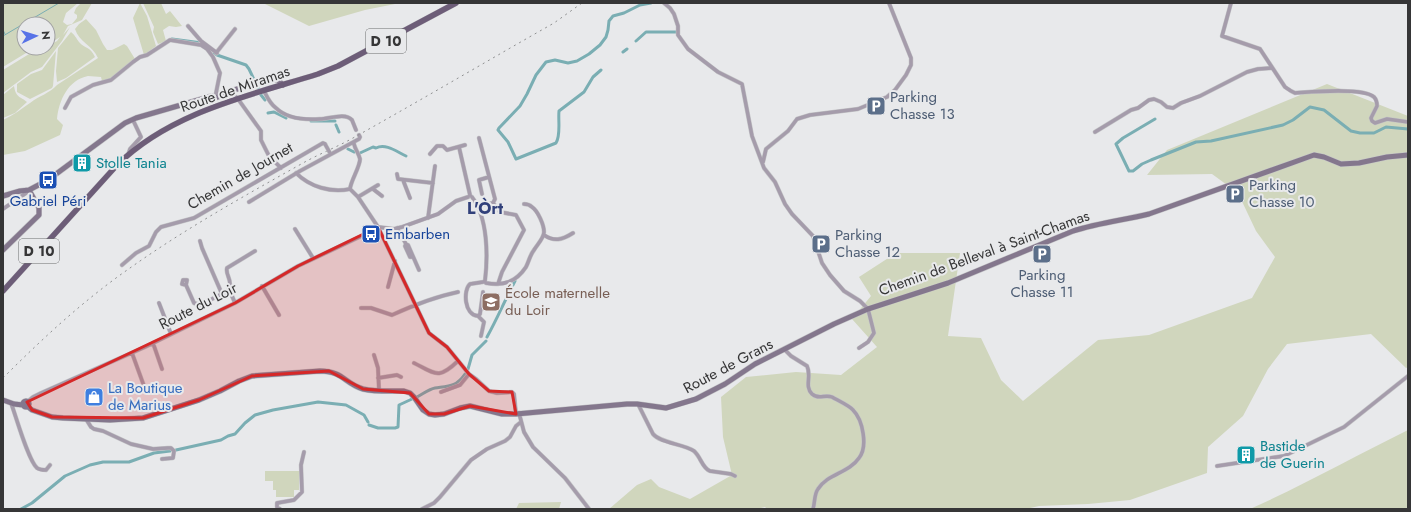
<svg xmlns="http://www.w3.org/2000/svg" width="1411" height="512" font-family="Jost,sans-serif">
<style>
.green{fill:#d0d6bd;fill-rule:evenodd}
.lines{fill:none;stroke-linecap:round;stroke-linejoin:round}
.stream{stroke:#7aaeb3;stroke-width:1}
.canal{stroke:#7aaeb3;stroke-width:3}
.street-casing{stroke:#c4c5c7;stroke-width:4.5}
.secondary-casing{stroke:#c4c5c7;stroke-width:6}
.primary-casing{stroke:#c4c5c7;stroke-width:6}
.street{stroke:#a59cab;stroke-width:3.5}
.secondary{stroke:#84778d;stroke-width:5}
.primary{stroke:#6d5d78;stroke-width:5.5}
.rail{stroke:#8f9091;stroke-width:1;stroke-dasharray:2 4;stroke-linecap:butt}
.street-bridge-casing{stroke:#c4c5c7;stroke-width:4.5;stroke-linecap:butt}
.street-bridge{stroke:#a59cab;stroke-width:3.5}
.marked{fill:#d62828;fill-opacity:0.2;stroke:#d62828;stroke-width:3;stroke-linejoin:round}
.labels{text-anchor:middle;dominant-baseline:central;stroke-width:4;stroke-linejoin:round;paint-order:stroke}
.shield{fill:#e8e9eb;stroke:#6b6c6d;stroke-width:1}
.shield-label{font-size:14px;font-weight:bold;fill:#363637}
.street-label{font-size:15px;fill:#363637;stroke:#e8e9eb}
.service-label{font-size:15px;fill:#4e5e75;stroke:#e8e9eb;text-anchor:start}
.culture-label{font-size:15px;fill:#0d838f;stroke:#e8e9eb;text-anchor:start}
.transit-label{font-size:15px;fill:#164399;stroke:#e8e9eb}
.education-label{font-size:15px;fill:#785e54;stroke:#e8e9eb;text-anchor:start}
.shop-label{font-size:15px;fill:#366cbe;stroke:#e8e9eb;text-anchor:start}
.neighbourhood-label{font-size:16px;font-weight:bold;fill:#31407a;stroke:#e8e9eb}
</style>
<rect width="100%" height="100%" fill="#e8e9eb"/>
<!-- green -->
<path class="green" d="M3,3H78L66,13L63,22L67,25L72,24L77,18V15L74,13L76,8L81,3H92L82,20L68,26L63,35L70,27L62,41L42,67L31,72L3,93V70L34,51L31,50L3,67ZM24,24H48V45L60,37L57,41L48,46V48H24Z
M140,3L147,16L156,46L144,55L133,18Z
M143,3H161L166,14L170,11L182,26L176,27L169,26L163,30L166,41L158,44L153,32L154,27Z
M263,3H400L365,10L309,26Z
M86,19L96,30L103,44L107,50H112L124,44L127,46L135,59C124,66 115,80 102,81L101,77C97,77 92,76 88,76C68,80 59,100 57,119L63,125L60,135L25,151L3,155V120C14,115 21,109 30,103C39,96 50,93 57,85L98,58C92,45 79,42 75,29L79,24Z
M71,32C75,35 76,38 79,42C85,49 90,46 95,57L66,78L57,82L56,71L58,48Z
M56,51L53,86L52,88L30,99L17,92V84L31,74L42,70Z
M1327,84L1408,116V367L1406,368L1371,334L1287,344L1268,369L1243,416L1208,447L1207,473L1130,500L1088,504L1039,506L1026,509H767L765,507L757,509H609L637,485L651,479L659,487L690,499L732,475L723,437L721,397L746,377L796,372L841,375L877,347L852,319L871,296L859,277L896,253H960L948,336L981,338L1001,380L1023,401L1098,340L1149,335L1252,298L1275,257L1256,231L1238,193L1212,174L1147,175L1167,150Z
M14,86C16,98 20,96 27,102L15,113L3,118V95Z
M1408,430V509H1250C1304,485 1355,456 1408,430Z
M265,471H299V490H294V497H276V490H273V481H265Z
M561,502L559,509H516L519,503Z"/>
<g class="lines">
<!-- stream -->
<path class="stream" d="M3,30L5,34
M3,36L59,3"/>
<!-- canal -->
<path class="canal" d="M172,39L202,43
M636,41L646,32H676
M623,52L627,49
M214,53L217,55L246,65L249,69L258,88
M601,70L593,77L584,92L559,111C558,121 561,135 556,143L516,159L508,142L498,130L499,128L520,106L527,94L536,75L546,62L555,60L568,63L577,61L589,54L600,45L606,37L608,30L609,21L613,16L624,13L640,5L651,3
M261,95L265,100
M268,113L274,112L286,118
M1155,119L1123,138L1116,144L1129,171H1133L1142,164L1151,160L1196,142L1211,141L1283,125L1293,120L1310,107L1324,110L1351,131L1360,133H1374L1386,127L1408,129
M311,121H335
M336,125L339,132
M348,149L354,152
M360,153L373,147L376,148C386,143 397,152 406,156
M487,337C497,319 505,300 515,281
M468,369L472,355L486,341
M417,397C423,394 429,389 435,388C449,386 456,387 465,374
M369,425L378,428H395L398,427L399,405L412,399
M176,450L221,440L228,436L235,434L245,423L255,415L273,410L318,402L346,405L364,415L368,422
M21,509L32,503L65,476L90,465L103,462H129L154,453L170,451"/>
<defs>
<path id="street" d="M664,3L670,8L674,14L678,26V35L688,49L718,72L742,84L752,136L764,168L775,182L785,204L792,214L813,236L822,263L830,275L844,291L860,301L868,309L874,333L868,342L859,348
M1231,3L1222,36L1260,49L1285,87L1291,91L1295,93C1311,92 1363,87 1374,97C1376,99 1377,103 1377,106L1371,118L1372,121L1375,123L1387,119L1408,122
M188,26L201,41L217,53
M216,53L235,29
M264,91C267,97 270,104 276,108C287,119 305,120 320,119C329,119 345,112 352,120L356,130
M226,92L238,98
M238,99L261,131V140L269,156L281,168
M65,108L71,97L93,85L111,80L133,62L140,57L147,55L170,40L201,45L207,49L213,57L220,73L216,93
M1095,132L1131,110L1138,108L1149,100L1154,99L1161,102L1167,107L1173,108L1181,103L1200,96L1247,72L1258,69L1272,68
M459,147L470,195
M430,154L437,146H443L447,150L465,145
M128,155L130,149L141,137L133,120
M763,162L766,149L788,131L797,119L810,115L858,109L887,97L895,90L906,75L911,65V58L889,3
M296,173C310,187 331,193 350,189
M397,174L398,179L433,183
M403,180L410,198
M350,189L358,197L378,227L429,333L447,347L469,374L476,379L489,391L497,393L512,392L514,394L516,414
M350,189C351,180 360,167 360,159C359,154 355,149 354,144V142
M373,189L382,196
M482,194L479,180L489,177
M358,197L378,185
M472,197C488,218 488,256 485,281
M249,202L300,171L359,139L360,137L359,135
M493,203L500,212L516,215L524,230L502,272L498,284
M477,206L493,203L495,199L479,138
M3,209L29,191
M428,218L435,166
M378,227L394,229L402,227L438,214L456,201L468,197
M397,228L406,244L408,245L419,270
M295,229L313,258
M544,235C554,242 562,240 573,233
M200,241L202,248L222,294
M406,244L405,246L410,257H413
M122,265L136,253L149,246L156,232L161,227L194,218L323,143L325,144
M486,283C504,286 516,282 526,267C529,261 530,255 534,250C537,245 544,238 544,232C544,225 538,211 532,207C530,205 527,204 524,204
M186,285L182,284L183,280H187L186,285L194,303L200,305L226,292L229,289
M262,286L279,315
M388,287L395,261
M229,289C233,280 225,275 227,268L255,251
M229,289L235,303
M159,303L171,334
M361,308H371L392,315C414,305 434,297 458,292
M478,316C464,315 463,290 470,284L483,282
M481,336L484,322L478,316L480,314L483,292
M153,343L162,369
M785,350L791,356L807,366C812,376 804,386 812,394C818,400 825,394 832,397C837,400 850,406 853,410C863,420 868,447 859,458C849,473 827,474 818,489C814,494 815,503 813,509
M132,353L144,386
M374,355L378,368L379,390
M414,363C436,374 438,380 458,361
M378,378L397,375L401,377
M441,392L460,385L469,374
M27,402L33,397L41,393L145,347L235,303L298,266L372,231L378,227
M11,403C16,416 28,460 37,468C40,470 43,470 46,470L50,465
M638,404L653,434C660,443 684,444 694,451C701,457 702,468 710,471L731,474L735,476
M519,413L524,432L533,447L565,478L589,509
M86,419L91,427L94,429L103,431L131,444L153,449L168,448H171L174,451L173,458L162,459
M1217,466L1284,456L1344,427L1408,376
M280,509L277,507V503L294,500L302,492L301,465L304,452
M422,509L434,503L440,497L471,460L487,449L505,441L510,437L516,426L521,422"/>
<path id="secondary" d="M220,94L272,79L278,80L283,85
M3,196L20,191L29,190L48,180L125,123L136,118L212,96L215,98L218,97L220,94
M3,250L39,215V208L29,190
M3,400L14,404L23,405
M23 404a3 3 0 1 1 6 0a3 3 0 1 1-6 0Z
M27,406L32,410L52,417L63,418L110,420L143,418L199,400L220,391L239,381L252,376L320,371C343,371 345,384 363,389C376,392 391,391 404,391L410,393L414,397L423,410L429,414L435,415L444,414L460,408L470,406L502,414H516L627,404H637L666,408L696,399L725,384L755,364L834,324L868,309L948,283L1073,231C1098,223 1124,220 1149,214L1314,155L1324,157L1341,164L1359,163L1387,157L1408,155"/>
<path id="primary" d="M3,291L117,165C171,112 248,96 318,74L338,66L456,3"/>
</defs>
<!-- street casing -->
<use href="#street" class="street-casing"/>
<!-- secondary casing -->
<use href="#secondary" class="secondary-casing"/>
<!-- primary casing -->
<use href="#primary" class="primary-casing"/>
<!-- street -->
<use href="#street" class="street"/>
<!-- secondary -->
<use href="#secondary" class="secondary"/>
<!-- primary -->
<use href="#primary" class="primary"/>
<!-- rail -->
<path class="rail" d="M3,378C43,338 84,300 130,268C185,229 244,196 303,163C319,154 337,147 353,138C421,100 487,61 554,23L582,3"/>
<defs>
<path id="street-bridge" d="M325,144L330,153"/>
</defs>
<!-- street-bridge casing -->
<use href="#street-bridge" class="street-bridge-casing"/>
<!-- street-bridge -->
<use href="#street-bridge" class="street-bridge"/>
</g>
<!-- marked area -->
<path class="marked" d="M378,227L429,333L447,347L469,374L489,391L512,392L516,414L470,406L444,414H429L410,393L363,389L329,371L252,376L199,400L143,418L52,417L32,410L27,402L235,303L298,266Z"/>
<!-- icons -->
<defs>
<symbol id="parking-square" viewBox="-11 -11 22 22"><rect x="-9" y="-9" width="18" height="18" rx="4" fill="#5c6f8a" stroke="#e8e9eb"/><path d="M-3.5-5.5H1a3.5 3.5 0 0 1 0 7H-1V5.5H-3.5ZM-1-3.4V-.6H.8a1.4 1.4 0 0 0 0-2.8Z" fill="#fff"/></symbol>
<symbol id="building-square" viewBox="-11 -11 22 22"><rect x="-9" y="-9" width="18" height="18" rx="4" fill="#0f9aa8" stroke="#e8e9eb"/><path d="M-4-6H4V6H1V3H-1V6H-4ZM-2.5-4.3h1.7v1.8h-1.7ZM.8-4.3h1.7v1.8H.8ZM-2.5-1h1.7V.8h-1.7ZM.8-1h1.7V.8H.8Z" fill="#fff"/></symbol>
<symbol id="bus-square" viewBox="-11 -11 22 22"><rect x="-9" y="-9" width="18" height="18" rx="4" fill="#1a4fb4" stroke="#e8e9eb"/><path d="M-5-6H5V4H4V6H2V4H-2V6H-4V4H-5ZM-3.5-4V0h7V-4ZM-3.5 1.2v1.5H-2V1.2ZM2 1.2v1.5H3.5V1.2Z" fill="#fff"/></symbol>
<symbol id="school-square" viewBox="-11 -11 22 22"><rect x="-9" y="-9" width="18" height="18" rx="4" fill="#8d6e63" stroke="#e8e9eb"/><path d="M0-5L7-2L0 1L-7-2ZM-4 1L0 2.5L4 1V4Q0 6-4 4Z" fill="#fff"/></symbol>
<symbol id="shop-square" viewBox="-11 -11 22 22"><rect x="-9" y="-9" width="18" height="18" rx="4" fill="#3f7fe0" stroke="#e8e9eb"/><path d="M-5-2.5h2.3a2.7 3.5 0 0 1 5.4 0H5L5.5 6h-11ZM-1.5-2.5h3a1.5 2.3 0 0 0-3 0Z" fill="#fff"/></symbol>
</defs>
<g fill-rule="evenodd">
<use href="#parking-square" x="865" y="95" width="22" height="22"/>
<use href="#building-square" x="71" y="152" width="22" height="22"/>
<use href="#bus-square" x="37" y="169" width="22" height="22"/>
<use href="#parking-square" x="1224" y="183" width="22" height="22"/>
<use href="#bus-square" x="360" y="223" width="22" height="22"/>
<use href="#parking-square" x="810" y="233" width="22" height="22"/>
<use href="#parking-square" x="1031" y="243" width="22" height="22"/>
<use href="#school-square" x="480" y="291" width="22" height="22"/>
<use href="#shop-square" x="83" y="386" width="22" height="22"/>
<use href="#building-square" x="1235" y="444" width="22" height="22"/>
</g>
<g class="labels">
<!-- shield labels -->
<g class="shield">
<rect x="366" y="29" width="40" height="24" rx="3"/>
<rect x="19" y="239" width="40" height="24" rx="3"/>
</g>
<g class="shield-label">
<text x="386" y="41">D 10</text>
<text x="39" y="251">D 10</text>
</g>
<!-- street labels -->
<g class="street-label">
<text transform="translate(235 89) rotate(-19)">Route de Miramas</text>
<text transform="translate(240 176) rotate(-30)">Chemin de Journet</text>
<text transform="translate(984 253) rotate(-20)">Chemin de Belleval à Saint-Chamas</text>
<text transform="translate(198 306) rotate(-27)">Route du Loir</text>
<text transform="translate(728 366) rotate(-28)">Route de Grans</text>
</g>
<!-- service labels -->
<g class="service-label">
<text x="890" y="97">Parking<tspan x="890" dy="17">Chasse 13</tspan></text>
<text x="1249" y="185">Parking<tspan x="1249" dy="17">Chasse 10</tspan></text>
<text x="835" y="235">Parking<tspan x="835" dy="17">Chasse 12</tspan></text>
<text x="1042" y="275" text-anchor="middle">Parking<tspan x="1042" dy="17">Chasse 11</tspan></text>
</g>
<!-- culture labels -->
<g class="culture-label">
<text x="96" y="163">Stolle Tania</text>
<text x="1260" y="446">Bastide<tspan x="1260" dy="17">de Guerin</tspan></text>
</g>
<!-- transit labels -->
<g class="transit-label">
<text x="48" y="201">Gabriel Péri</text>
<text x="385" y="234" text-anchor="start">Embarben</text>
</g>
<!-- education labels -->
<g class="education-label">
<text x="505" y="293">École maternelle<tspan x="505" dy="17">du Loir</tspan></text>
</g>
<!-- shop labels -->
<g class="shop-label">
<text x="108" y="388">La Boutique<tspan x="108" dy="17">de Marius</tspan></text>
</g>
<!-- neighbourhood labels -->
<g class="neighbourhood-label">
<text x="485" y="208">L'Òrt</text>
</g>
</g>
<!-- border -->
<rect width="1411" height="512" fill="none" stroke="#363637" stroke-width="8"/>
<!-- north arrow -->
<g transform="translate(36 36) rotate(86)"><circle r="19" fill="#e8e9eb" stroke="#a1a1a3"/>
<path d="M0-3L7 15L0 10L-7 15Z" fill="#5772e7"/>
<text y="-6" font-size="11" font-weight="bold" text-anchor="middle" fill="#363637">N</text>
</g>
</svg>
